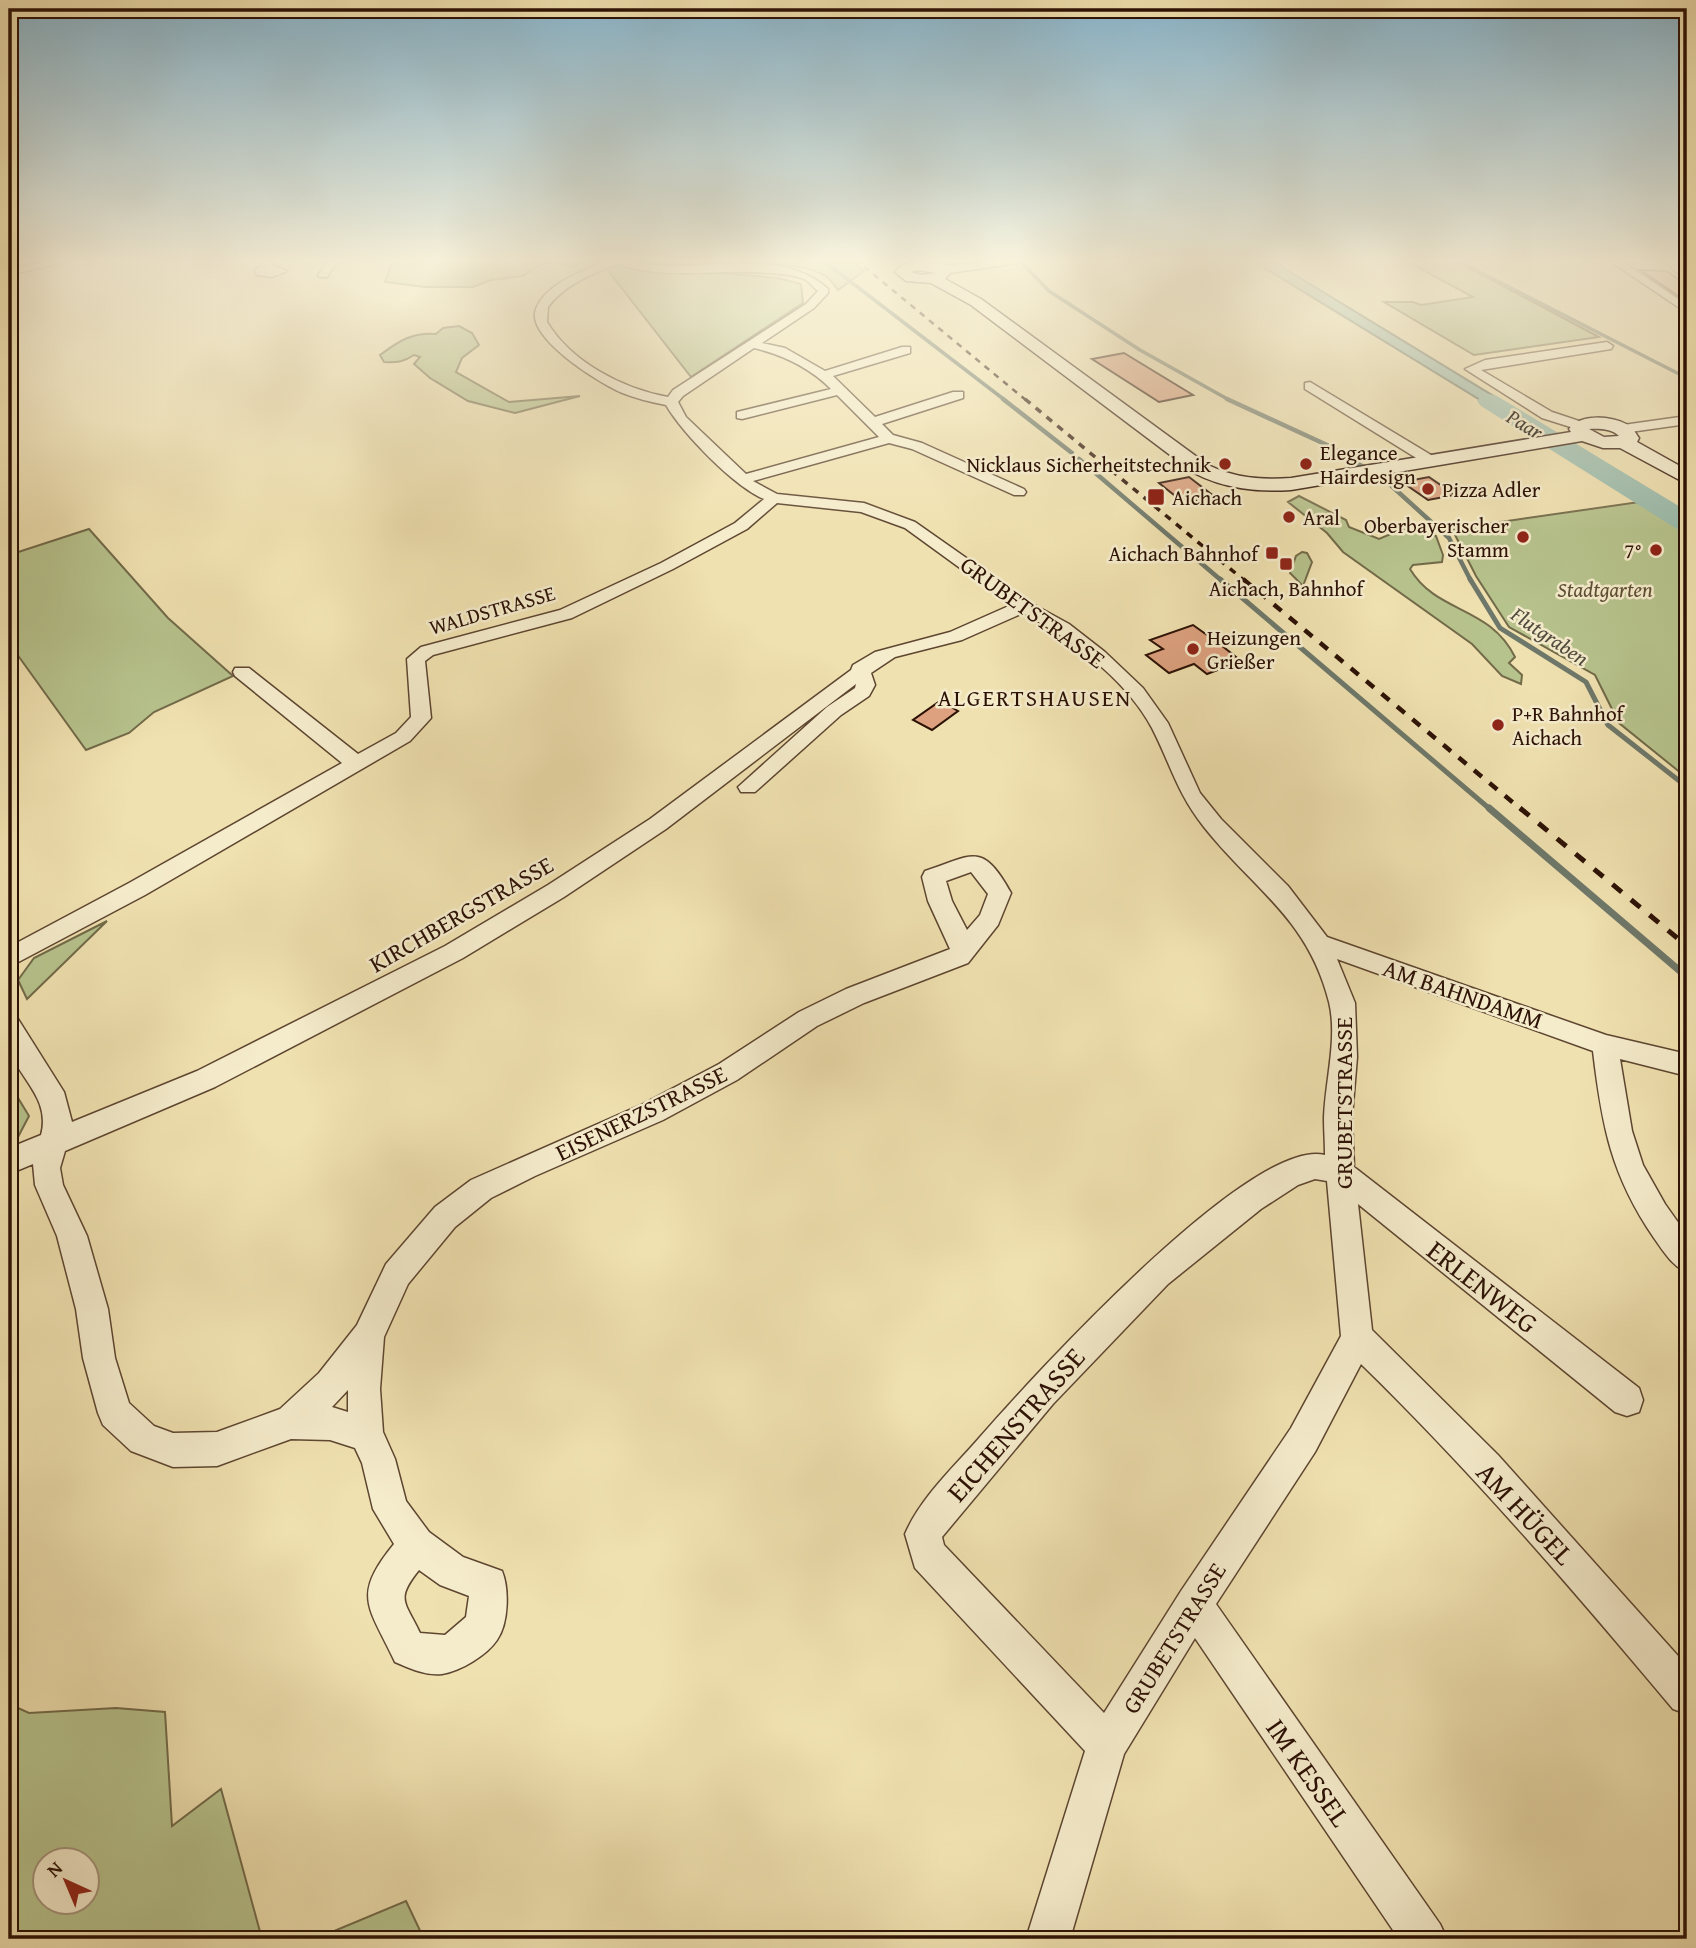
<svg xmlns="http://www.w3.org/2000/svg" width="1696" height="1948" font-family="'Gentium Book Plus',serif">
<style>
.green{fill:#b7c38d;stroke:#726a49;stroke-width:2;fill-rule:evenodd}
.water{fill:#9abdae;stroke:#6e786a;stroke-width:2}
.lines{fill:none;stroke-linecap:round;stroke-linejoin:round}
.stream-far3{stroke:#6e786a;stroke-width:3.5}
.stream-far2{stroke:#6e786a;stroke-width:4.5}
.stream-far1{stroke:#6e786a;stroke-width:5}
.stream{stroke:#6e786a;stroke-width:7}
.river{fill:#9abdae;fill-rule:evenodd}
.building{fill:#dda17f;stroke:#2c1105;stroke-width:2}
.street-casing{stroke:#5d4530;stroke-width:3}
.secondary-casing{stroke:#2c1105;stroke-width:3}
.street{fill:#f5eccc;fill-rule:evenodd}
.secondary{fill:#f5eccc;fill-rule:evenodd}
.rail-far3{stroke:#2c1105;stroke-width:2.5;stroke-dasharray:6 6;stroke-linecap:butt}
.rail-far2{stroke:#2c1105;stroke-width:3.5;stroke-dasharray:7 7;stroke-linecap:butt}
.rail-far1{stroke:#2c1105;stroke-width:4.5;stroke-dasharray:10 10;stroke-linecap:butt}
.rail{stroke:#2c1105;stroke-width:5;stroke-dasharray:12 12;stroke-linecap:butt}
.poi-dot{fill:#8f2418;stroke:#f5eccc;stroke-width:2.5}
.labels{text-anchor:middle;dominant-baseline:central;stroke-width:5;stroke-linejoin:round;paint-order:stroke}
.far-water-label{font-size:21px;font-style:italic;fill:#524d40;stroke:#f5eccc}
.far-poi-label{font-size:21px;fill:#2c1105;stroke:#f5eccc;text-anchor:start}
.far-park-label{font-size:21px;font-style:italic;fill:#5d4f35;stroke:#f5eccc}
.far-street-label{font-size:21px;fill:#2c1105;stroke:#f5eccc}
.far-quarter-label{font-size:23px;letter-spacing:2px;fill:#2c1105;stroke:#f5eccc}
.street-label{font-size:24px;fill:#2c1105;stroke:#f5eccc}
.near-street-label{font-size:28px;fill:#2c1105;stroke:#f5eccc}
</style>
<rect width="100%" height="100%" fill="#f0e1b0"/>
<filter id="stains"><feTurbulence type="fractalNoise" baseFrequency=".00286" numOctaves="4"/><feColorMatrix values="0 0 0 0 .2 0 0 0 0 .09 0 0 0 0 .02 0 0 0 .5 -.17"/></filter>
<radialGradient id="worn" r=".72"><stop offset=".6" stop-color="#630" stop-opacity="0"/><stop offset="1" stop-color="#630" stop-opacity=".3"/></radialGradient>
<!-- green -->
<path class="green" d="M393,259H589L572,267L558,263L541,264L523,276L491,280L473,287H425L385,282Z
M632,259H848L864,271L838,290C835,286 831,280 827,277C787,250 682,275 632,259Z
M1409,259H1452L1599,337L1474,355L1384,302H1413L1421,305L1473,297L1408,262Z
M616,264L777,278L801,284L803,303L691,377L606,268Z
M459,326L472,333L479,345L462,358L456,372L509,402L580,396L515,413L468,401L430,378L414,364L420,357L414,355C404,362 396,363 384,362L380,355C399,341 412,332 436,334L443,328Z
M1299,496L1346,520L1349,527L1379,539L1410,526L1436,536L1443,555L1442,562L1413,565L1410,569C1437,614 1489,605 1515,657L1509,663L1522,675L1521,684L1502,676L1472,644L1343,552L1327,533L1288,502Z
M1639,502L1687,533V778L1619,723L1595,675L1509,627L1476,576L1452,529Z
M89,529L168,618L233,676L154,712L129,733L86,750L9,643V555Z
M1302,552L1307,553L1312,562L1303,586L1290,573L1296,556Z
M107,921L27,999L18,980L34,958Z
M9,1083L29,1116L17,1139L9,1143Z
M9,1704L29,1713L116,1708L165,1712L172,1826L221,1789L262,1939H9ZM46,1860H88V1902H46Z
M406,1901L424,1939H315Z"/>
<!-- water -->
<path class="water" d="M1250,259L1277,264L1551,431L1534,433Z"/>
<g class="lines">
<!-- stream-far3 -->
<path class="stream-far3" d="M681,259H768
M821,259L1006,401
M1018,259L1049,291L1140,350L1231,401
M1454,259L1687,378"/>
<!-- stream-far2 -->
<path class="stream-far2" d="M1003,399L1072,453
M1227,399L1327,445L1385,480L1449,538L1471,581
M1079,459L1222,581"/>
<!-- stream-far1 -->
<path class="stream-far1" d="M1220,579L1491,810
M1470,579L1500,628L1586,682L1608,725L1687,787"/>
<!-- stream -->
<path class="stream" d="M1489,808L1687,977"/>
<!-- river -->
<path class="river" d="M1489,394L1497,396L1687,511V531L1677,529L1481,406L1477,401L1481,396Z"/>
</g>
<!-- building -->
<path class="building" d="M1640,270L1667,271L1687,286V302Z
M1124,353L1193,395L1159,402L1092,359Z
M1189,477L1215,497L1184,503L1159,483Z
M1429,477L1455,495L1428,500L1402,482Z
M1193,625L1221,645L1241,661L1207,674L1194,664L1169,673L1146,655L1163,649L1150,640Z
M940,701L958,711L932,730L913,720Z"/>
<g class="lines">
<defs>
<path id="street" d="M57,259H77L9,275V269Z
M265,259H276L271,265L287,271L272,277L257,275L255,271Z
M329,259H339L327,277H319L318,275Z
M610,259C628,259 645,265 664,266C716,267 787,251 828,289V293L814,308L762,343L785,348L825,371L902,347H910V353L833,376L875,417L953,392H963V398L882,424L893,435L922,443L1024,489L1026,492L1024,495H1014L912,449L889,443L753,481L777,494L864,503L915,522L1029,602L1069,624L1105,652L1143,688L1168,723L1200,793L1221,819L1288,886L1327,937L1606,1035L1687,1054V1076L1620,1059L1632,1131L1643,1165L1665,1204L1687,1235V1272C1672,1266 1664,1252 1654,1238C1611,1175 1602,1126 1593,1051L1337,959L1355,1003L1357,1057L1352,1117L1354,1167L1639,1388L1643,1400L1639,1412L1627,1416L1615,1412L1358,1204L1372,1330L1498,1455L1687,1666V1714L1673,1709C1573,1590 1472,1472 1361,1364L1315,1452L1216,1604L1440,1924L1447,1939H1399L1195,1638L1124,1754L1070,1939H1026L1085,1751L915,1568L905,1534C921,1497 954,1467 980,1437C1029,1381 1251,1136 1325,1155C1325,1143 1324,1130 1324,1118C1325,1082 1338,1038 1329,1002C1308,918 1252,888 1204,827C1177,793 1171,765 1152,728C1125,678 1072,640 1023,613L962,640L895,657L871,673L875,685L869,696L841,715L755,792H741L738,787L827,707L855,688L856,684L666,829L564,897L463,958L215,1087L65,1151L60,1168L63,1185L87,1236L108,1309L115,1358L129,1403L154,1426L173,1433L217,1432L280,1409L319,1373L357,1325L386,1264L435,1207L471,1180L643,1104L719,1064L799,1012L846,989L950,949L928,901L922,877L925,871C973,855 982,841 1011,893L998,925L968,963L864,1003L817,1026L737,1080L663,1120L535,1176L491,1198L455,1227L408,1284L384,1337L380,1389L383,1432L395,1459L406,1501L429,1532L463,1557L502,1571C509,1588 509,1623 497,1640C487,1655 461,1671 442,1674C426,1676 409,1668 395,1662C369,1606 351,1597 394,1544L373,1509L362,1463L355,1448L330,1440L291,1439L217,1466L173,1467L131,1451L103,1425L98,1413L83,1358L76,1309L57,1236L35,1185L33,1164L9,1174V1148L41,1135C51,1099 20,1080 9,1049C6,1040 9,1026 9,1016L18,1019L64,1092L72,1122L197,1071L445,946L548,885L650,819L851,670L853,665L875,652L950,632L1011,605L905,528L861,512L777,503L747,529L673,569L572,618L433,655L425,661L431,718L410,741L145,895L9,967V947L129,883L342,763L235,676L233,672L235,668H249L358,754L396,733L411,717L407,659L421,647L560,610L661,563L735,523L764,499C735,487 683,434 666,405C650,402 635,398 620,392C598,382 525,337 536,309C547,281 587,271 610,259ZM618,264C666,281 719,268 769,273C781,274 795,274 806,280C810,283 814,288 818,291L806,304L673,390L668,397C623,389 571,362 547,322L548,307C564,285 593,273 618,264ZM754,348C783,355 810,368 831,389L737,412V418L742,419L837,395L879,437L746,474L686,417L678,402L683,396ZM971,872L988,894L980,915L967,930L952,901L946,881ZM1315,1179L1327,1181L1341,1336L1291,1428L1181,1591L1104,1713L944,1545L942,1537L1053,1404L1168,1284L1261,1209L1298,1185ZM348,1390V1412L332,1407ZM419,1570L440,1585L469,1596L466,1617L445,1635L420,1633C405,1601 395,1600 419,1570Z
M1607,259H1619L1687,305V313Z
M1662,259H1673L1687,273V282Z
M1607,342L1613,346L1611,349L1481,370L1552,412L1585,423L1587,426L1580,430L1542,418L1465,369L1485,360Z
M1310,382L1436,458L1438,461L1436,464H1426L1305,389V383Z
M1687,416V424L1623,433L1616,429L1623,425Z"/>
<path id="secondary" d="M993,259H1025L1018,263L950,273L945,279L981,299L1208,465C1235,478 1261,480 1291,478L1571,432L1569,429C1581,413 1611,416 1628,425C1633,427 1636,434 1639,438L1637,442L1687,470V484L1620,448H1603L1582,441L1291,490C1257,492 1225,489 1194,473L971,305L931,283L906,281L895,272C910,254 933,266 954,265C967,264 980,262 993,259ZM917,270L936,273L922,275L911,272ZM1589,429C1598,428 1613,429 1619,436L1604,437Z"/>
</defs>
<!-- street casing -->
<use href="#street" class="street-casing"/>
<!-- secondary casing -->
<use href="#secondary" class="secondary-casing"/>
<!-- street -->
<use href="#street" class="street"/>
<!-- secondary -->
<use href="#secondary" class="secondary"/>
<!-- rail-far3 -->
<path class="rail-far3" d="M855,259L1027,401"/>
<!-- rail-far2 -->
<path class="rail-far2" d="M1025,399L1245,581"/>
<!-- rail-far1 -->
<path class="rail-far1" d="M1243,579L1522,810"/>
<!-- rail -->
<path class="rail" d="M1520,808L1687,946"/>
</g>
<!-- sky -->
<linearGradient id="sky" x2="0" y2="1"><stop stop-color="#89b8d1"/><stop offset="0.49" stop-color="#f8f2db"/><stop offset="1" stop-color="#f8f2db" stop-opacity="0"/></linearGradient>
<rect width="1696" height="532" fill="url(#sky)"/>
<!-- markers -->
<g class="poi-dot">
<circle cx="1225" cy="464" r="7"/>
<circle cx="1306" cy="464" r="7"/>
<circle cx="1428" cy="489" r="7"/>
<rect x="1147" y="488" width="18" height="18" rx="3.5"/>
<circle cx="1289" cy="517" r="7"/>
<circle cx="1523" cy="537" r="7"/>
<circle cx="1656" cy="550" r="7"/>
<rect x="1265" y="546" width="14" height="14" rx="3.5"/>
<rect x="1279" y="557" width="14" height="14" rx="3.5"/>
<circle cx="1193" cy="649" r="7"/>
<circle cx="1498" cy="725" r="7"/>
</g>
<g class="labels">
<!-- far-water labels -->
<g class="far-water-label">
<text transform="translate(1525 424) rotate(31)">Paar</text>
<text transform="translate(1550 636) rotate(34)">Flutgraben</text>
</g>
<!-- far-poi labels -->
<g class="far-poi-label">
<text x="1320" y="452">Elegance<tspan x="1320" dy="24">Hairdesign</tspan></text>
<text x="1211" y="464" text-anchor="end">Nicklaus Sicherheitstechnik</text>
<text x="1442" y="489">Pizza Adler</text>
<text x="1172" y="497">Aichach</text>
<text x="1303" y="517">Aral</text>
<text x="1509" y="525" text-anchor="end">Oberbayerischer<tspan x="1509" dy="24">Stamm</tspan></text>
<text x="1642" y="550" text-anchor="end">7°</text>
<text x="1258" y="553" text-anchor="end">Aichach Bahnhof</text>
<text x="1286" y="588" text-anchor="middle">Aichach, Bahnhof</text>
<text x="1207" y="637">Heizungen<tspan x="1207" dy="24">Grießer</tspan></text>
<text x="1512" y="713">P+R Bahnhof<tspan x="1512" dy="24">Aichach</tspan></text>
</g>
<!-- far-park labels -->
<g class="far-park-label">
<text x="1605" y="589">Stadtgarten</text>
</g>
<!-- far-street labels -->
<g class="far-street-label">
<text transform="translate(492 610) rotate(-16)">WALDSTRASSE</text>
</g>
<!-- far-quarter labels -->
<g class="far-quarter-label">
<text x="1035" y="697">ALGERTSHAUSEN</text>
</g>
<!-- street labels -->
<g class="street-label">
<text transform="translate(1033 612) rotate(36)">GRUBETSTRASSE</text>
<text transform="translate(461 914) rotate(-30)">KIRCHBERGSTRASSE</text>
<text transform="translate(1463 994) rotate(19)">AM BAHNDAMM</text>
<text transform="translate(1343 1103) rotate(-90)">GRUBETSTRASSE</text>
<text transform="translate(641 1113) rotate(-26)">EISENERZSTRASSE</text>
<text transform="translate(1174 1638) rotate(-58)">GRUBETSTRASSE</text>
</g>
<!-- near-street labels -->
<g class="near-street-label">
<text transform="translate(1483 1286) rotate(38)">ERLENWEG</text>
<text transform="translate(1015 1424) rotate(-49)">EICHENSTRASSE</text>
<text transform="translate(1526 1513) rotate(47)">AM HÜGEL</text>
<text transform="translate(1309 1772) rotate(55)">IM KESSEL</text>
</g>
</g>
<!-- margin -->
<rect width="1696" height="1948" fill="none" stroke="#f0e1b0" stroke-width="35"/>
<rect x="10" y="10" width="1675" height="1927" fill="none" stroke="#2c1105" stroke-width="3.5"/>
<rect x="18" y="18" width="1661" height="1913" fill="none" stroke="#2c1105" stroke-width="2"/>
<!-- north arrow -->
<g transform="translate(66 1881) rotate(316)"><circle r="33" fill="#f5eccc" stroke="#a5947c" stroke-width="2"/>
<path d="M0-5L12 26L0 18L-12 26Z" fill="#8f2418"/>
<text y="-10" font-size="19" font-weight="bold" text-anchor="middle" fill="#2c1105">N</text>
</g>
<rect width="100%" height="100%" filter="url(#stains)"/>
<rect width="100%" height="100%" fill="url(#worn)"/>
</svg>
